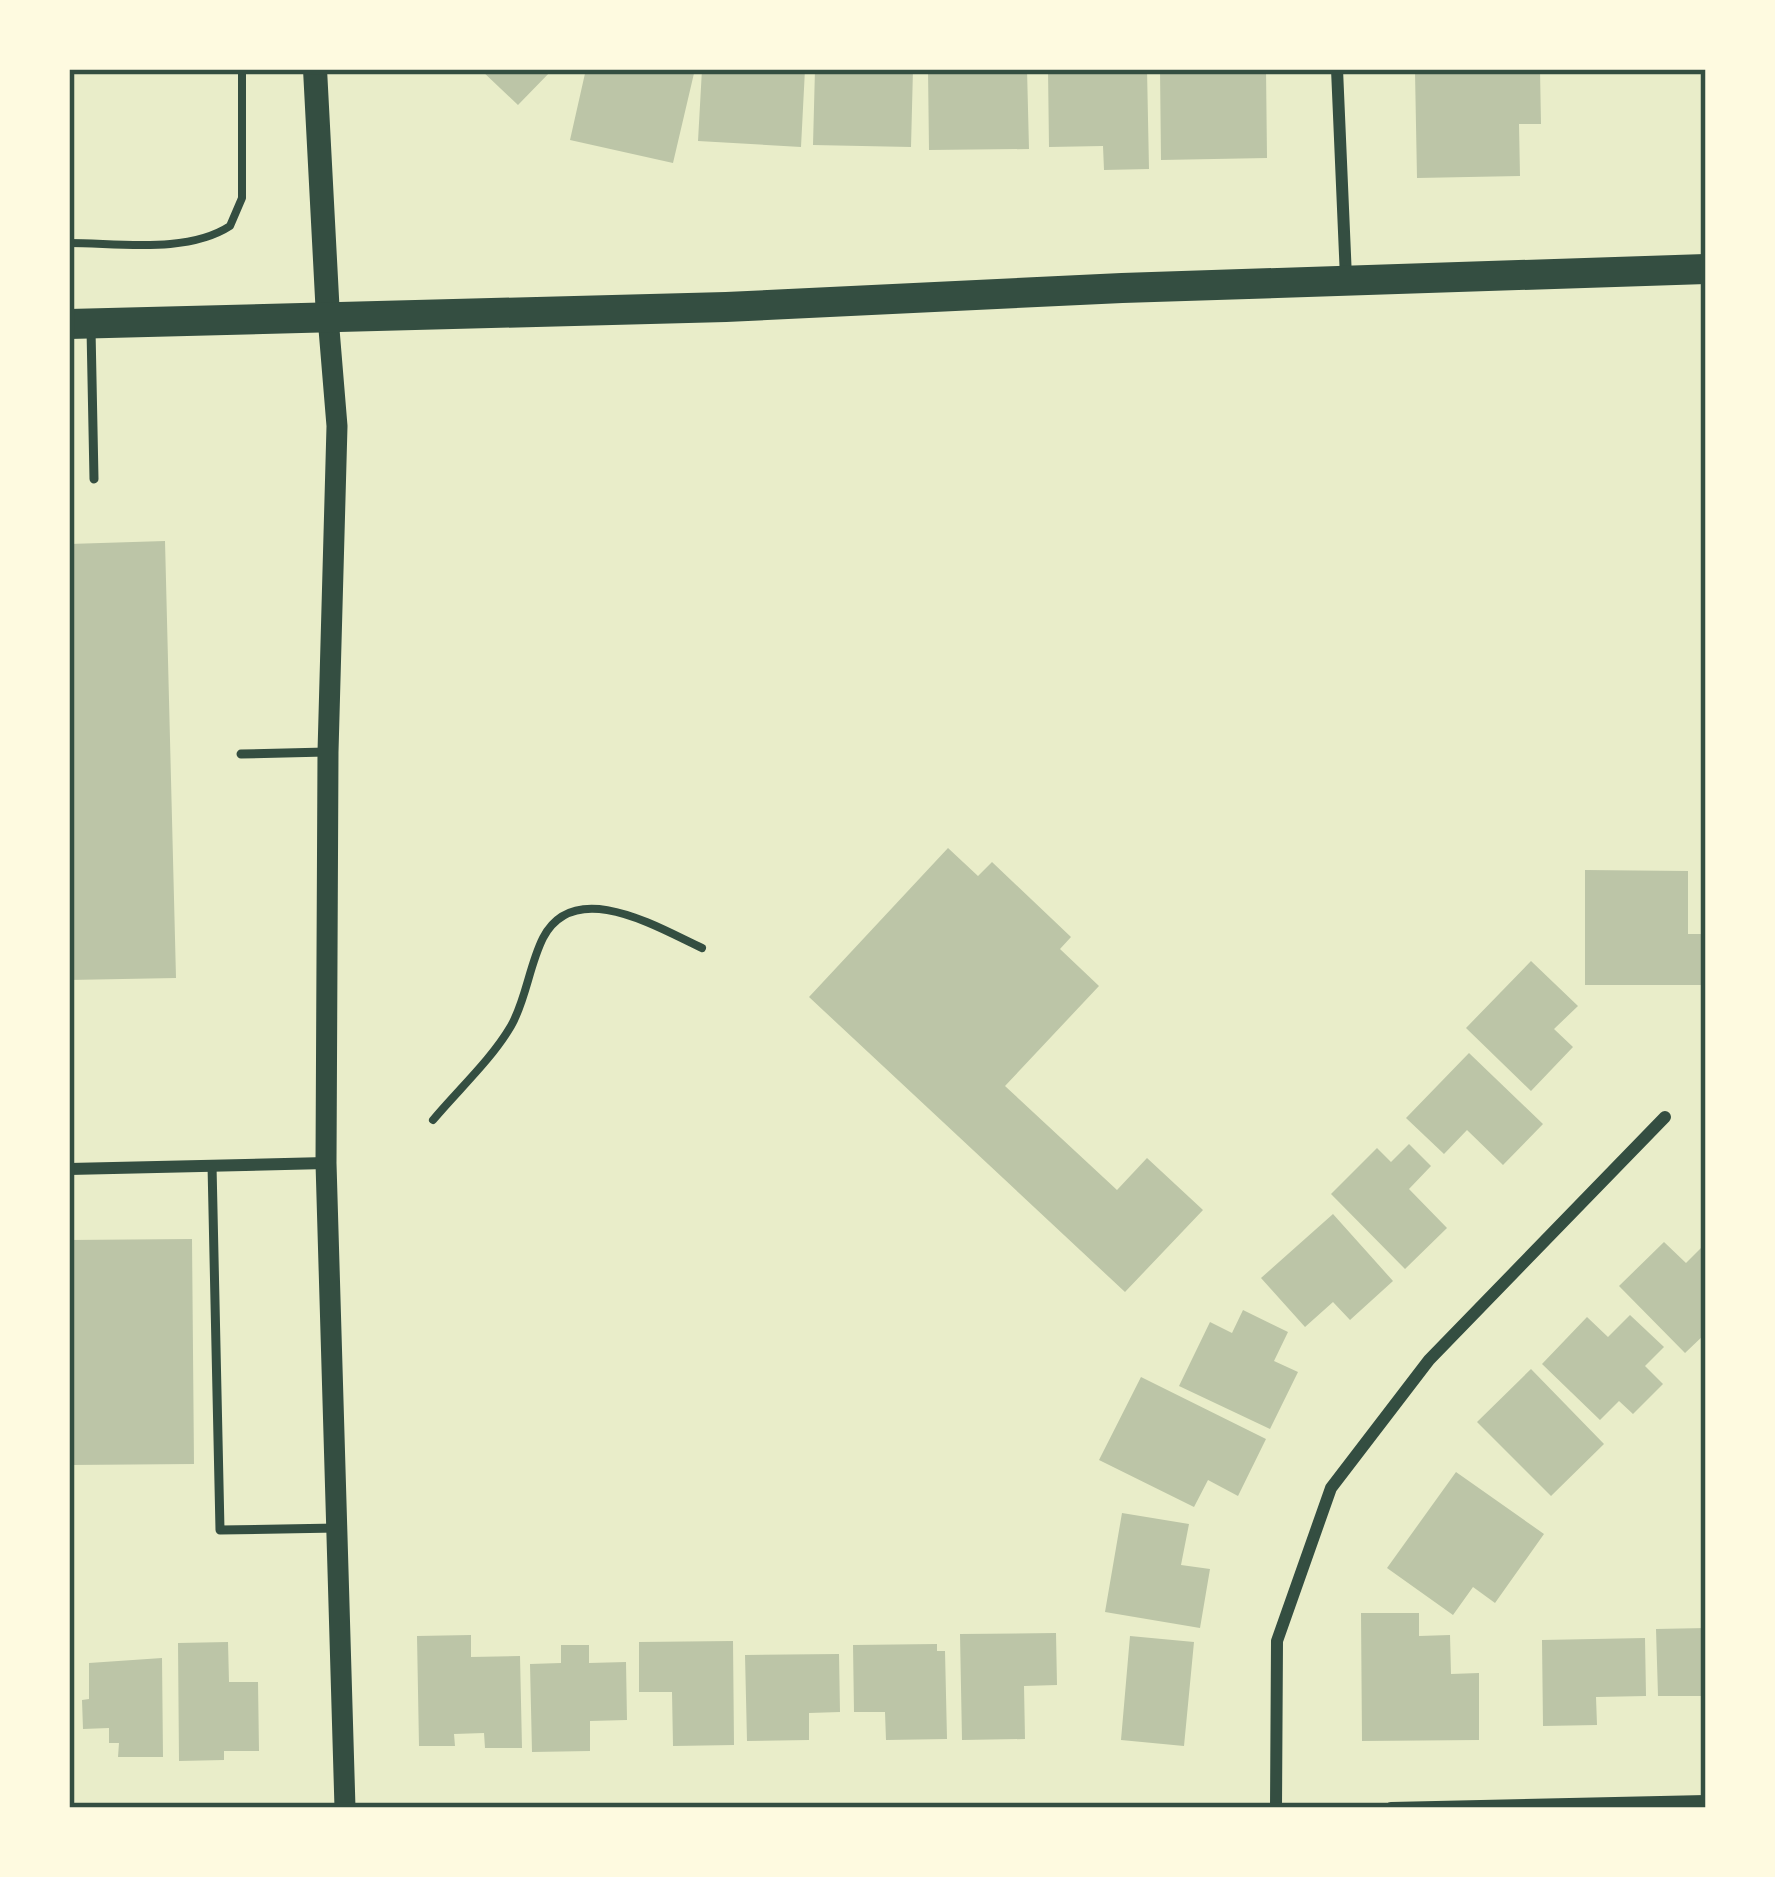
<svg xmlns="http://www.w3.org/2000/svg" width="1775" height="1877" font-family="Quicksand,sans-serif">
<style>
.building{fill:#bcc5a7}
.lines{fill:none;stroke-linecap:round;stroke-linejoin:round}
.path{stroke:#344e41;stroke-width:8}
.service{stroke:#344e41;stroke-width:9}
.minor{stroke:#344e41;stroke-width:12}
.tertiary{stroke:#344e41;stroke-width:21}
.secondary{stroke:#344e41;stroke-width:24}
.primary{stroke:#344e41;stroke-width:30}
.neatline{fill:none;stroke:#344e41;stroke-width:4.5}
</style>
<rect width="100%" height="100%" fill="#e9edc9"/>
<!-- building -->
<path class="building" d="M480,69H553L518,105Z
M586,69H695L673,163L570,140Z
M702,69H805L801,147L698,141Z
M815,69H913L911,147L813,145Z
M928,69H1027L1029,149L929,150Z
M1048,69H1147L1149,169L1104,170L1103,146L1049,147Z
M1160,69H1266L1267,158L1161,160Z
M1540,70L1541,124H1519L1520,176L1417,178L1415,72Z
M165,541L176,978L69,980V544Z
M948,848L978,876L992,862L1071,937L1060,949L1099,986L1005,1086L1117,1190L1147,1158L1203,1210L1125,1292L809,997Z
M1585,870L1688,871V934H1706V985H1585Z
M1531,961L1578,1006L1554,1029L1573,1047L1531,1091L1466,1028Z
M1469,1053L1543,1124L1503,1165L1467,1130L1444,1154L1406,1118Z
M1409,1144L1431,1166L1409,1189L1447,1228L1405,1269L1331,1194L1377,1148L1391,1162Z
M1333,1214L1393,1281L1350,1320L1333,1302L1305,1327L1261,1278Z
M192,1239L194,1464L69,1465V1240Z
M1664,1242L1686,1263L1706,1243V1333L1685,1353L1619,1286Z
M1243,1310L1288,1332L1274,1361L1298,1372L1270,1429L1179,1386L1210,1322L1232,1333Z
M1630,1315L1664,1347L1645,1366L1663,1384L1633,1414L1619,1401L1600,1420L1542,1364L1587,1317L1608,1337Z
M1531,1369L1604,1444L1551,1496L1477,1422Z
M1141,1377L1266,1439L1238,1496L1208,1480L1194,1507L1099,1460Z
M1456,1472L1544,1534L1495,1603L1473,1587L1453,1615L1387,1568Z
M1122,1513L1189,1524L1181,1565L1210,1569L1200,1628L1105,1612Z
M1361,1613H1419V1636L1450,1635L1451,1674L1479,1673V1740L1362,1741Z
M1706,1628V1696H1658L1656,1629Z
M1056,1633L1057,1685L1024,1686L1025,1739L962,1740L960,1634Z
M471,1635V1657L520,1656L522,1748H485L484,1733L454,1734L455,1746H419L417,1636Z
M1130,1636L1194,1642L1184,1746L1121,1740Z
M1645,1638L1646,1696L1596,1697L1597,1725L1543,1726L1542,1640Z
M733,1641L734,1745L673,1746L672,1692H639V1642Z
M228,1642L229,1682H258L259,1751H224V1760L179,1761L178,1643Z
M937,1644V1651H945L947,1739L886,1740L885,1712H854L853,1645Z
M561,1645H589V1663L626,1662L627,1720L590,1721V1751L532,1752L530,1664L561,1663Z
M839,1654L840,1712L809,1713V1740L747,1741L745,1655Z
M162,1658L163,1757H118L119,1743H109V1728L83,1729L82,1700L89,1699V1663Z"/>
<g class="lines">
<!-- path -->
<path class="path" d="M69,243C119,243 187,254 230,226L242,198V69
M433,1120C458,1090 491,1060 511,1026C526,1000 529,966 543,938C575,876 660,929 702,948"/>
<!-- service -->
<path class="service" d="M91,329L94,479
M241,754L326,752
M212,1165L220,1530L337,1528"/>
<!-- minor -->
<path class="minor" d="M1337,69L1346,278
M69,1169L326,1163
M1276,1808L1277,1641L1331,1488L1429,1360L1665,1117
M1391,1808L1706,1801"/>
<!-- tertiary -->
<path class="tertiary" d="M328,317L337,426L328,752L326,1163L345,1808"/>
<!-- secondary -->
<path class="secondary" d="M315,69L328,317"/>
<!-- primary -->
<path class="primary" d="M69,324L726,307L1122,288L1706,269"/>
</g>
<!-- border -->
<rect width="1775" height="1877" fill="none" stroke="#fefae0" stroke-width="144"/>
<rect x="72" y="72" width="1631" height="1733" class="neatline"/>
</svg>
